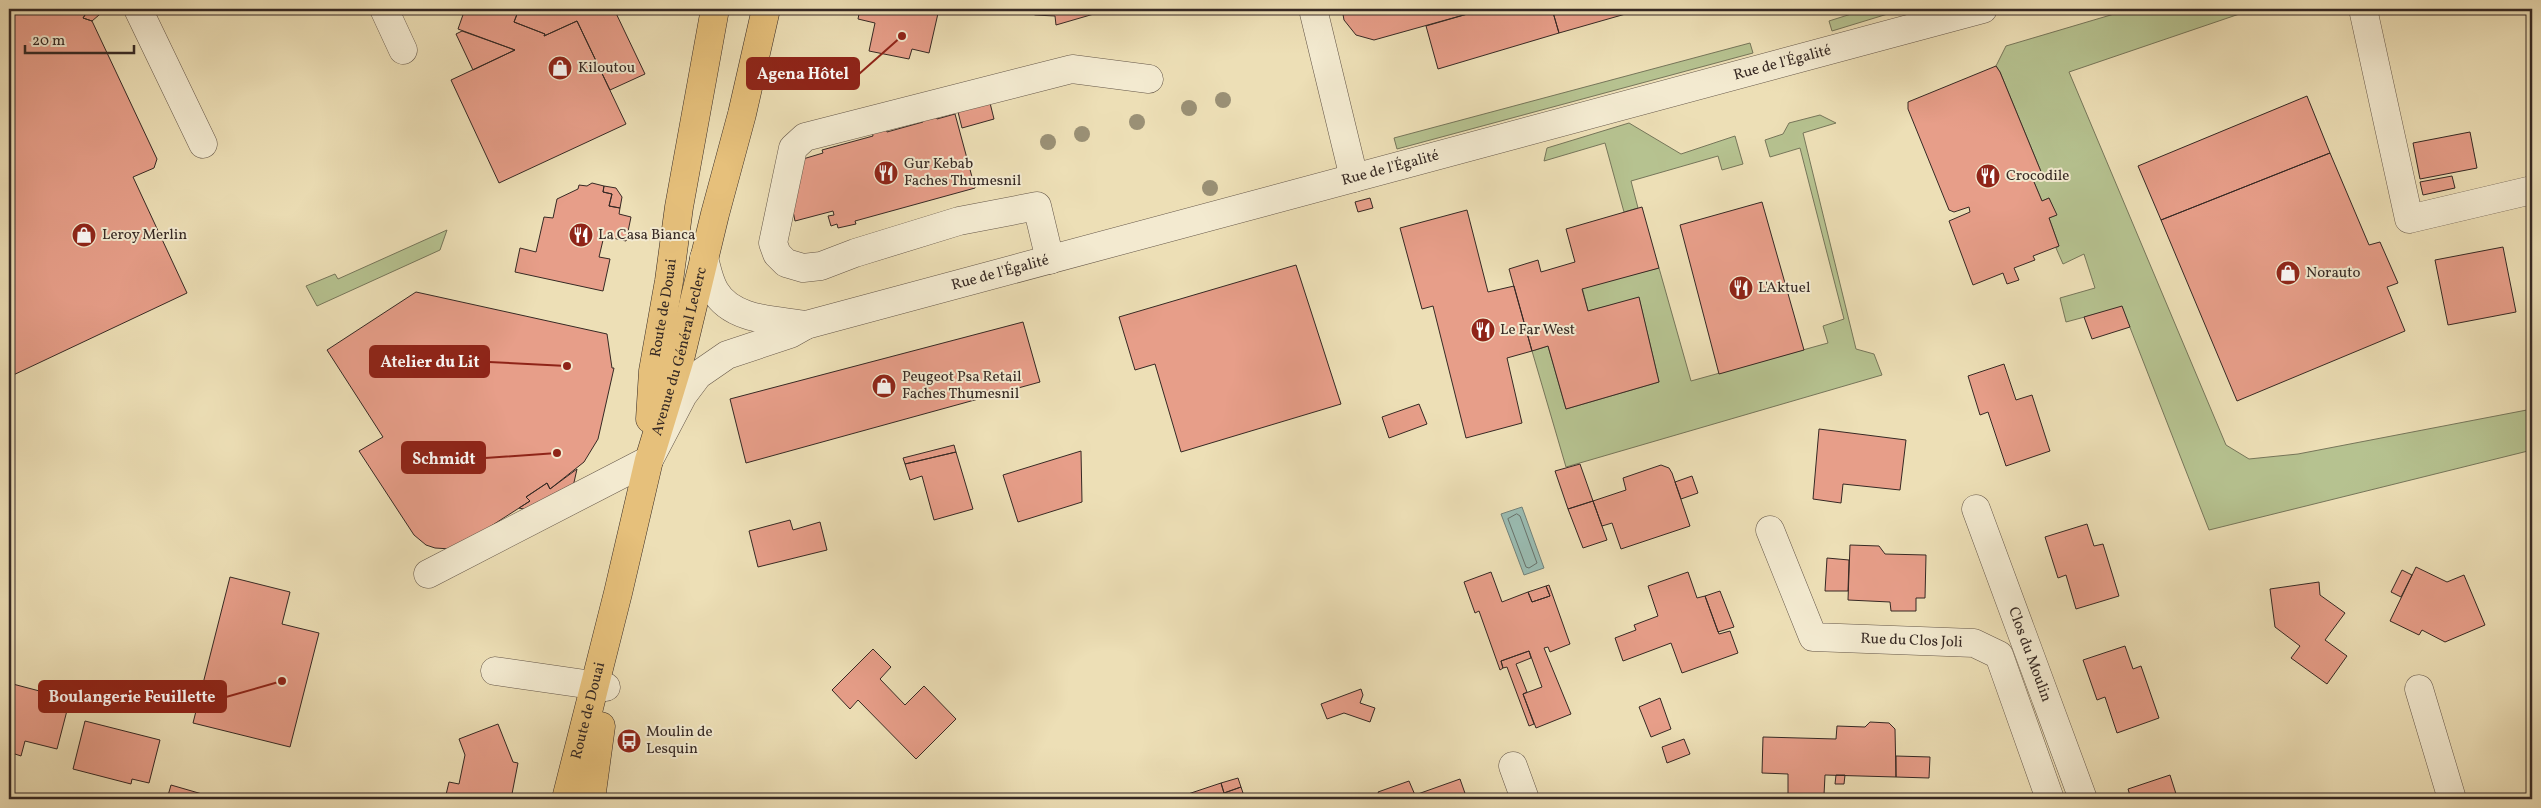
<svg xmlns="http://www.w3.org/2000/svg" width="2541" height="808" font-family="Vollkorn,serif">
<style>
.green{fill:#b6c290;stroke:#76765a}
.water{fill:#9abcb2;stroke:#728179}
.lines{fill:none;stroke-linecap:round;stroke-linejoin:round}
.shore{stroke:#68726b;stroke-width:1}
.building{fill:#e79e89;stroke:#362924}
.minor-casing{stroke:#645648;stroke-width:29}
.major-casing{stroke:#362924;stroke-width:29}
.minor{stroke:#f3ead0;stroke-width:28}
.major{stroke:#e6c07b;stroke-width:28}
.tree{fill:#9a9075}
.labels{text-anchor:middle;dominant-baseline:central;stroke-width:4;stroke-linejoin:round;paint-order:stroke}
.street-label{font-size:15px;fill:#362924;stroke:#f3ead0}
.poi-label{font-size:15px;fill:#362924;stroke:#f3ead0;text-anchor:start}
.leader{fill:none;stroke:#8f2418;stroke-width:2}
.callout-dot{fill:#8f2418;stroke:#f3ead0;stroke-width:2}
.callout{fill:#8f2418;stroke:#8f2418;stroke-width:2}
.callout-label{font-size:16px;text-anchor:middle;font-weight:bold;fill:#fff}
</style>
<rect width="100%" height="100%" fill="#eddfb6"/>
<filter id="stains"><feTurbulence type="fractalNoise" baseFrequency=".004" numOctaves="4"/><feColorMatrix values="0 0 0 0 .2 0 0 0 0 .09 0 0 0 0 .02 0 0 0 .5 -.17"/></filter>
<radialGradient id="worn" r=".72"><stop offset=".6" stop-color="#630" stop-opacity="0"/><stop offset="1" stop-color="#630" stop-opacity=".3"/></radialGradient>
<!-- green -->
<path class="green" d="M1867,9H1904L1832,31L1829,21Z
M2131,9H2254L2069,72L2226,445L2249,459L2298,454L2532,409V450L2209,530L2122,307L2066,322L2060,298L2095,288L2084,254L2063,264L2056,248L2059,246L2049,218L2056,215L2049,198L2042,201L2034,182L2042,174L2000,72L1996,66L2006,46Z
M1750,43L1753,53L1397,149L1394,138Z
M1820,115L1836,123L1803,133L1856,349L1874,354L1882,375L1566,467L1532,351L1548,346L1566,409L1659,382L1639,298L1588,311L1582,287L1659,268L1691,381L1828,343L1823,326L1844,319L1800,148L1770,157L1765,140L1783,134L1789,123Z
M1629,123L1681,154L1735,136L1743,164L1722,170L1718,156L1631,181L1638,208L1624,212L1605,143L1544,161L1547,148Z
M447,230L440,250L317,306L306,286L335,274L338,279Z"/>
<!-- water -->
<path class="water" d="M1522,507L1544,568L1524,575L1501,514Z"/>
<g class="lines">
<!-- shore -->
<path class="shore" d="M1517,514L1520,516L1537,563L1529,568L1526,567L1508,519Z"/>
</g>
<!-- building -->
<path class="building" d="M9,9H89L83,18L92,21L157,159L154,168L133,177L187,293L9,377Z
M89,9H106L92,21L83,18Z
M465,9H519L514,22L545,34L544,36L577,21L626,124L499,183L451,80L515,50L458,29Z
M519,9H614L645,74L610,90L577,21L544,36L545,34L514,22Z
M860,9H939L929,53L912,49L909,59L869,51L875,23L858,19Z
M1024,9H1111L1056,25L1055,16L1035,15Z
M1342,9H1485L1374,40L1356,35L1344,20Z
M1485,9H1552L1559,33L1438,69L1426,26Z
M1552,9H1643L1559,33Z
M462,31L515,50L473,70L456,34Z
M1996,66L2000,72L2042,174L2034,182L2042,201L2049,198L2057,215L2049,218L2059,246L2033,256L2035,260L2014,268L2019,280L2007,284L2003,273L1973,285L1949,221L1970,212L1969,207L1954,212L1949,210L1908,109V102Z
M2307,96L2330,153L2161,220L2138,166Z
M990,103L994,119L962,128L958,112Z
M935,111L937,119L955,114L975,188L855,221L856,224L838,228L837,224L831,226L828,216L834,215L833,211L795,221L793,211L803,159L823,153L822,150L873,136L871,128L885,125L887,132L923,122L921,115Z
M2470,132L2477,168L2420,179L2413,143Z
M2330,153L2369,245L2380,242L2398,283L2387,287L2405,331L2237,401L2161,220Z
M2452,176L2455,188L2423,195L2420,182Z
M592,183L604,186L603,192L612,194L609,206L620,208L619,214L631,217L626,241L604,236L599,257L610,259L603,291L515,272L520,248L536,252L544,217L553,218L557,199L578,189L579,185L587,186Z
M604,186L616,188L622,197L620,208L609,206L612,194L603,192Z
M1370,198L1373,208L1358,212L1355,202Z
M1762,202L1804,350L1719,374L1680,225Z
M1642,207L1659,268L1582,289L1588,311L1639,297L1659,382L1566,409L1548,346L1532,351L1509,269L1538,260L1541,272L1575,262L1566,229Z
M1467,210L1488,292L1514,286L1532,351L1507,358L1522,423L1466,438L1433,306L1422,309L1400,228Z
M2503,247L2516,312L2448,325L2435,260Z
M1296,265L1341,404L1181,452L1155,364L1135,370L1119,317Z
M416,292L607,334L612,368H614L598,439L584,462L550,489L547,483L526,497L530,501L460,546L451,549L435,548L426,545L414,535L359,451L383,437L327,350Z
M2122,306L2130,327L2092,339L2084,317Z
M1023,322L1040,382L746,463L730,399Z
M2004,364L2016,400L2032,395L2050,451L2006,466L1988,412L1980,415L1968,376Z
M1419,404L1427,424L1389,438L1382,417Z
M1819,429L1906,440L1900,490L1843,484L1841,503L1813,499Z
M954,445L956,452L905,464L903,458Z
M1081,451L1082,502L1018,522L1003,475Z
M956,452L973,509L934,520L922,476L910,480L905,464Z
M1580,464L1593,501L1568,509L1555,471Z
M1661,465L1669,468L1672,473L1690,526L1621,549L1612,523L1602,526L1593,501L1626,490L1623,478Z
M577,469L566,518L519,508L530,501L526,497L547,483L550,489Z
M1692,476L1698,493L1681,499L1675,482Z
M1593,501L1607,540L1583,548L1568,509Z
M790,520L793,530L820,522L827,550L758,567L749,531Z
M2087,524L2094,546L2103,544L2119,596L2076,609L2066,575L2058,578L2045,537Z
M1850,545L1879,546L1885,554L1926,555L1925,598H1916V611H1891L1890,602L1848,600Z
M1827,558L1849,560L1848,591H1825Z
M2416,567L2447,582L2464,575L2485,625L2445,642L2422,630L2419,635L2390,621Z
M2402,570L2412,575L2401,597L2391,592Z
M1491,572L1502,602L1528,592L1532,602L1550,596L1546,586L1549,585L1570,644L1550,652L1548,647L1544,648L1571,714L1536,728L1523,694L1542,687L1529,651L1501,661L1503,668L1500,670L1479,611L1475,613L1464,582Z
M1688,572L1697,598L1705,596L1719,634L1730,631L1738,653L1682,673L1671,643L1623,661L1615,638L1636,630L1634,625L1658,616L1648,586Z
M230,577L290,592L282,624L319,633L290,747L193,723Z
M2319,582L2320,595L2345,613L2325,640L2347,656L2327,684L2291,658L2300,646L2275,627L2270,589Z
M1546,586L1550,596L1532,602L1528,592Z
M1720,591L1734,627L1718,632L1705,596Z
M2125,646L2133,669L2141,666L2159,718L2117,733L2105,697L2097,700L2083,660Z
M873,649L891,667L880,679L905,705L924,686L956,719L916,759L858,700L850,709L832,690Z
M1529,651L1531,658L1516,664L1527,692L1523,694L1534,724L1529,726L1507,667L1503,668L1501,661Z
M9,683L70,699L57,749L25,741L21,756L9,752Z
M1361,689L1363,695L1360,703L1375,708L1370,722L1344,713L1327,719L1321,704Z
M1660,698L1671,729L1651,737L1639,707Z
M85,721L160,740L149,783L132,779L131,784L73,769Z
M1870,722L1889,723L1895,729L1896,777L1825,775L1824,795L1788,794V774L1762,773L1763,737L1836,739L1837,726L1865,727Z
M498,724L513,762L518,763L511,799H445L449,782L459,784L465,755L459,739Z
M1684,739L1690,754L1667,763L1662,747Z
M1896,756L1930,757L1929,778L1896,777Z
M1836,775H1845L1844,784H1835Z
M2170,775L2177,797L2186,794L2188,799H2131L2128,789Z
M1238,778L1241,787L1224,793L1221,783Z
M1460,779L1467,799H1381L1378,792L1409,781L1415,795Z
M1221,783L1224,793L1241,787L1245,799H1173Z
M171,785L209,796L208,799H167Z"/>
<g class="lines">
<defs>
<g id="minor">
<path d="M138,9L203,144"/>
<path d="M384,9L403,50"/>
<path d="M1313,9L1354,178"/>
<path d="M2363,9L2409,219L2532,190"/>
<path d="M704,258C707,269 709,281 715,291C732,321 777,320 806,325"/>
<path d="M1050,260L1037,206L959,221L855,253L821,266L803,268L786,263L777,254L773,243L793,148L805,137L1072,69L1149,79"/>
<path id="s1" d="M1976,509L2083,799"/>
<path id="s2" d="M1770,530L1813,637L1974,643L1999,655L2050,799"/>
<path id="s3" d="M428,574L649,460L683,395L698,375L727,355L790,334L806,325L1983,9"/>
<path d="M495,671L606,687"/>
<path d="M2419,689L2452,799"/>
<path d="M1513,766L1525,799"/>
</g>
<g id="major">
<path id="s4" d="M650,419L653,371L669,281L679,207L715,9"/>
<path id="s5" d="M566,799L618,593L649,460L681,355L715,214L742,114L766,9"/>
<path d="M591,799L601,726"/>
</g>
</defs>
<!-- minor casing -->
<use href="#minor" class="minor-casing"/>
<!-- major casing -->
<use href="#major" class="major-casing"/>
<!-- minor -->
<use href="#minor" class="minor"/>
<!-- major -->
<use href="#major" class="major"/>
</g>
<!-- trees -->
<g class="tree">
<circle cx="1223" cy="100" r="8"/>
<circle cx="1189" cy="108" r="8"/>
<circle cx="1137" cy="122" r="8"/>
<circle cx="1082" cy="134" r="8"/>
<circle cx="1048" cy="142" r="8"/>
<circle cx="1210" cy="188" r="8"/>
</g>
<!-- icons -->
<defs>
<symbol id="shop-disc" viewBox="-11 -11 22 22"><circle r="9.5" fill="#8f2418" stroke="#f3ead0"/><path d="M-5-2.5h2.3a2.7 3.5 0 0 1 5.4 0H5L5.5 6h-11ZM-1.5-2.5h3a1.5 2.3 0 0 0-3 0Z" fill="#fff"/></symbol>
<symbol id="restaurant-disc" viewBox="-11 -11 22 22"><circle r="9.5" fill="#8f2418" stroke="#f3ead0"/><path d="M-5-6h1v4h1v-4h1v4h1v-4h1v5L-1.5 .5V6h-2V.5L-5-1ZM5-6V6H3V1.5H1.5Q1.5-4 5-6Z" fill="#fff"/></symbol>
<symbol id="bus-disc" viewBox="-11 -11 22 22"><circle r="9.5" fill="#8f2418" stroke="#f3ead0"/><path d="M-5-6H5V4H4V6H2V4H-2V6H-4V4H-5ZM-3.5-4V0h7V-4ZM-3.5 1.2v1.5H-2V1.2ZM2 1.2v1.5H3.5V1.2Z" fill="#fff"/></symbol>
</defs>
<g fill-rule="evenodd">
<use href="#shop-disc" x="546" y="54" width="28" height="28"/>
<use href="#restaurant-disc" x="872" y="159" width="28" height="28"/>
<use href="#restaurant-disc" x="1974" y="162" width="28" height="28"/>
<use href="#shop-disc" x="70" y="221" width="28" height="28"/>
<use href="#restaurant-disc" x="567" y="221" width="28" height="28"/>
<use href="#shop-disc" x="2274" y="259" width="28" height="28"/>
<use href="#restaurant-disc" x="1727" y="274" width="28" height="28"/>
<use href="#restaurant-disc" x="1469" y="316" width="28" height="28"/>
<use href="#shop-disc" x="870" y="372" width="28" height="28"/>
<use href="#bus-disc" x="615" y="727" width="28" height="28"/>
</g>
<g class="labels">
<!-- street labels -->
<g class="street-label">
<text stroke="none"><textPath href="#s3" startOffset="1478">Rue de l'Égalité</textPath></text>
<text stroke="none"><textPath href="#s3" startOffset="1072">Rue de l'Égalité</textPath></text>
<text stroke="none"><textPath href="#s3" startOffset="668">Rue de l'Égalité</textPath></text>
<text stroke="none"><textPath href="#s4" startOffset="112">Route de Douai</textPath></text>
<text stroke="none"><textPath href="#s5" startOffset="462">Avenue du Général Leclerc</textPath></text>
<text stroke="none"><textPath href="#s2" startOffset="214">Rue du Clos Joli</textPath></text>
<text stroke="none"><textPath href="#s1" startOffset="155">Clos du Moulin</textPath></text>
<text stroke="none"><textPath href="#s5" startOffset="91">Route de Douai</textPath></text>
</g>
<!-- poi labels -->
<g class="poi-label">
<text x="578" y="68">Kiloutou</text>
<text x="904" y="164">Gur Kebab<tspan x="904" dy="17">Faches Thumesnil</tspan></text>
<text x="2006" y="176">Crocodile</text>
<text x="102" y="235">Leroy Merlin</text>
<text x="598" y="235">La Casa Bianca</text>
<text x="2306" y="273">Norauto</text>
<text x="1758" y="288">L'Aktuel</text>
<text x="1500" y="330">Le Far West</text>
<text x="902" y="377">Peugeot Psa Retail<tspan x="902" dy="17">Faches Thumesnil</tspan></text>
<text x="646" y="732">Moulin de<tspan x="646" dy="17">Lesquin</tspan></text>
</g>
</g>
<!-- callouts -->
<path class="leader" d="M902 36L859 74M567 366L489 362M557 453L485 458M282 681L226 697"/>
<g class="callout-dot">
<circle cx="902" cy="36" r="5"/>
<circle cx="567" cy="366" r="5"/>
<circle cx="557" cy="453" r="5"/>
<circle cx="282" cy="681" r="5"/>
</g>
<g class="callout">
<rect x="747" y="58" width="112" height="31" rx="5"/>
<rect x="370" y="346" width="119" height="31" rx="5"/>
<rect x="402" y="442" width="83" height="31" rx="5"/>
<rect x="39" y="681" width="187" height="31" rx="5"/>
</g>
<g class="callout-label">
<text x="803" y="79">Agena Hôtel</text>
<text x="430" y="367">Atelier du Lit</text>
<text x="444" y="464">Schmidt</text>
<text x="132" y="702">Boulangerie Feuillette</text>
</g>
<!-- margin -->
<rect width="2541" height="808" fill="none" stroke="#eddfb6" stroke-width="30"/>
<rect x="10" y="10" width="2521" height="788" fill="none" stroke="#362924" stroke-width="2.5"/>
<rect x="15" y="15" width="2511" height="778" fill="none" stroke="#362924"/>
<!-- scale -->
<path d="M25 45v8h109v-8" fill="none" stroke="#362924" stroke-width="2.5"/>
<text x="32" y="45" font-size="15" fill="#362924" stroke="#f3ead0" stroke-width="4" paint-order="stroke">20 m</text>
<rect width="100%" height="100%" filter="url(#stains)"/>
<rect width="100%" height="100%" fill="url(#worn)"/>
</svg>
